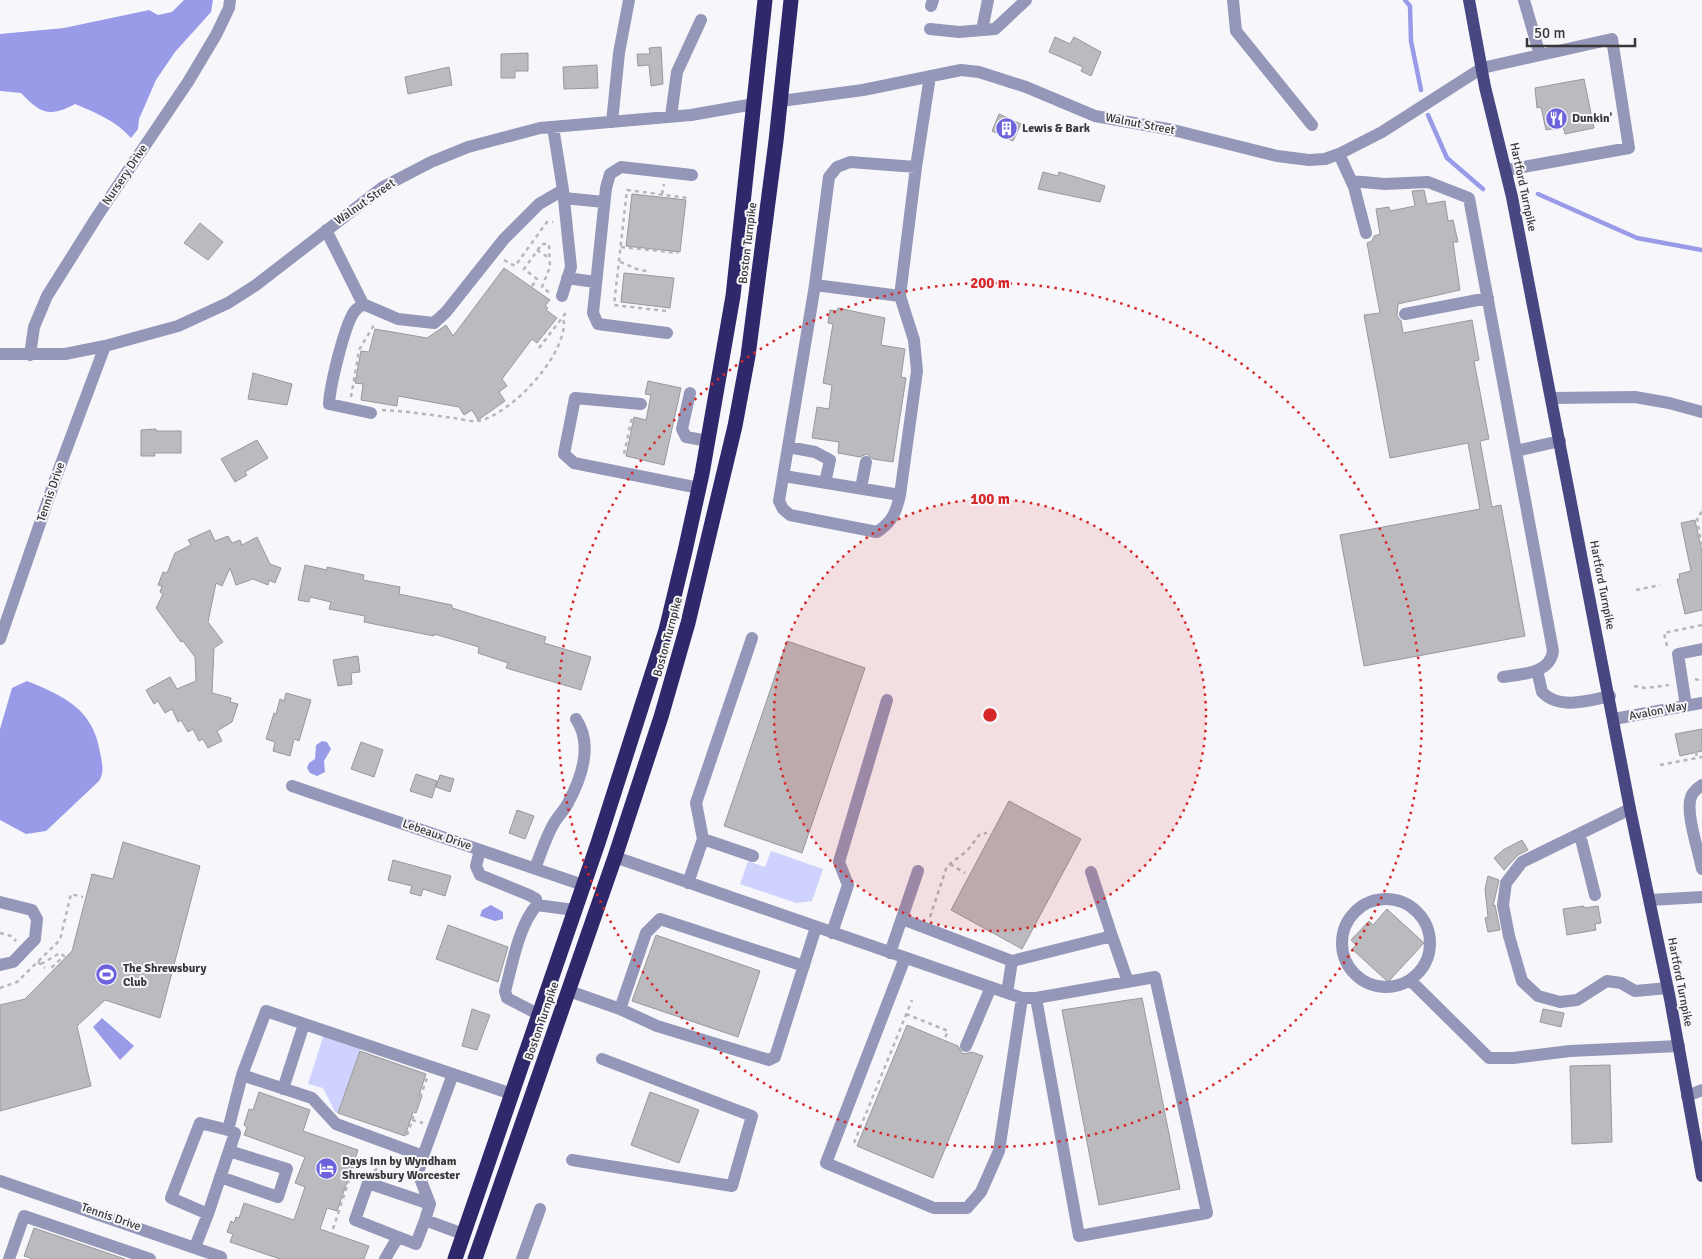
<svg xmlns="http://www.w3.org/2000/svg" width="1702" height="1259" font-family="Signika,sans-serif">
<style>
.green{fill:#cfd2fd}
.water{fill:#999ae8}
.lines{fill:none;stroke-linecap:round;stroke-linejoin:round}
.stream{stroke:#999ae8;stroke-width:4.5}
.building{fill:#bbbbbf;stroke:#98999c}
.path{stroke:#b7b7ba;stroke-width:2.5;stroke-dasharray:4 4;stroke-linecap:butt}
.minor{stroke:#9597b9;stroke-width:12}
.major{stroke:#484782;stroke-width:12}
.highway{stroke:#2f296c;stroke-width:15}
.ring{fill:none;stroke:#d62828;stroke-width:2.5;stroke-dasharray:2.5 5}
.labels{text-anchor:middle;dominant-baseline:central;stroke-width:4;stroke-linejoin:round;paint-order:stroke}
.poi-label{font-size:12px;font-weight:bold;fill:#383839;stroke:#f7f7fb;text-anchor:start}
.street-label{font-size:12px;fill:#383839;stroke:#f7f7fb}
.centre{fill:#d62828;stroke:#f7f7fb;stroke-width:2.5}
.ring-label{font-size:15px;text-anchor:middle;font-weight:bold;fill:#d62828;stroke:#f7f7fb;stroke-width:4;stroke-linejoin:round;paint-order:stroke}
</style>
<rect width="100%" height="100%" fill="#f7f7fb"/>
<!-- green -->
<path class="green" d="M771,851L823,869L812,901L796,903L740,884L748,861L765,867Z
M324,1034L361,1047L338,1113L335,1112L323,1088L308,1084Z"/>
<!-- water -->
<path class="water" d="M184,0H213L211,12L175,52L156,80L139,119L138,129L131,138C115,120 96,113 75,104C49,118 40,113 21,93L0,91V34L64,28L149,10L158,15L172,12Z
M27,681C64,696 93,709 100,752C102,763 105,771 99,781L46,831L26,834L0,820V729L12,688Z
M322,741L327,742L331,749L324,761L325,772L317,776L310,773L307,768L309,763L315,759L316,745Z
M491,905L503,912V919L495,921L480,916L482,910Z
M102,1018L134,1046L120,1060L93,1027Z"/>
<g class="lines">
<!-- stream -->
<path class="stream" d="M1405,0L1410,6L1411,41L1421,90
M1428,115L1447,158L1483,189
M1538,194L1637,238L1702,250"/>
</g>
<!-- building -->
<path class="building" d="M1055,37L1070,44L1074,37L1101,52L1091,76L1081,71L1083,67L1049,52Z
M661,47L663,84L651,86L649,65L638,66L637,54H650L649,48Z
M528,53V71H515V78H501V54Z
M597,65L598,88L564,89L563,67Z
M449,67L452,85L408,94L405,77Z
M1584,79L1594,128L1565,134L1563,127L1546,130L1541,107L1537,108L1535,88Z
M999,114L1021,124L1013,141L992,131Z
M1043,172L1058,176L1059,172L1105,186L1100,202L1038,189Z
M1424,190L1427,204L1445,201L1448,221L1453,220L1458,242H1453L1460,290L1398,304L1397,316L1401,321L1403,333L1472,320L1479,360L1474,361L1489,439L1480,441L1492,507L1501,505L1525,636L1364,666L1340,535L1480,509L1468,443L1390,458L1364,315L1380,313L1367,243L1372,241L1374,236L1380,234L1376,209L1389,207L1390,211L1415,206L1412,191Z
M632,194L686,200L680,252L626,246Z
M200,223L223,242L208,260L184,243Z
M504,268L550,300L545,306L548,308L546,310L557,318L537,343L532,339L502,379L507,386L499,392L505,401L478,420L472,410L464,415L459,407L398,396L397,406L361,400L363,384L355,383L361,351L369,352L375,329L427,338L446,325L453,336Z
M624,273L674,278L670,308L621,302Z
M838,308L885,318L881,345L905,349L901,377L906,378L893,462L873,459L867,454L860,457L838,453L839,442L812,438L817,407L829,409L832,385L823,383L833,324L828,323L830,310L837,311Z
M253,373L292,384L287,405L248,399Z
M648,381L681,388L664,465L626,456L634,417L646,420L651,395L645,394Z
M156,429V431H181V453H154L155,456H141V430Z
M257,440L268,458L245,472L247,475L235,482L221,459Z
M1695,520L1702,552V610L1685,614L1677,579H1680L1679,574L1691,571L1681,523Z
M210,530L215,541L228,536L232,543L240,540L242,545L257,537L270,564L281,568L275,583L269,580L268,585L253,579L236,585L230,568L222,586L216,583L208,622L223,642L214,648L212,693L231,698L230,702L238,704L232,722L217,731L222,741L208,748L203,739L199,741L193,729L188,732L181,720L178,722L172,709L165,713L158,701L154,704L146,690L170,677L177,689L196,681L195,657L183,641L181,642L156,608L163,594L160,592L162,586L158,585L163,572L167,573L175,553L191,545L188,540Z
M305,565L327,570V567L364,575L363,580L400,587L399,594L452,605V608L546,637L544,643L591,657L581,690L506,668L508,663L478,653L479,647L434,634V636L364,622L365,616L329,609L331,602L310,597L309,602L298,600Z
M787,641L865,668L802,853L724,826Z
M358,656L360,672L351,673L352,684L338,686L333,660Z
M286,693L311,700L299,741L294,739L290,756L273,751L275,742L266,739L274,713L276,714L280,699L284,701Z
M1702,729V751L1680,756L1675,734Z
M361,742L383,750L374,777L351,769Z
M416,774L437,781L432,798L410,791Z
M440,775L454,779L450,792L436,787Z
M1009,801L1081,839L1022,949L951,910Z
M517,810L534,816L525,839L509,833Z
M1522,840L1528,850L1518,855L1504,870L1494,858L1503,850Z
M123,842L200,866L160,1018L105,1000L77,1026L91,1086L0,1111V1005L25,999L72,951L92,874L113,879Z
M393,860L451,876L445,896L423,889L421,896L410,893L412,886L388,880Z
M1488,876L1499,880L1493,906L1495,905L1500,930L1488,932L1485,918L1488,917L1485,889Z
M1584,906V908L1598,906L1601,923L1595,924L1596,930L1567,935L1563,909Z
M1387,909L1424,943L1388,982L1352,949L1356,945L1351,940L1369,921L1373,925Z
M448,925L508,947L498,982L436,959Z
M656,935L760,971L738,1037L632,1001Z
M1142,998L1180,1189L1099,1205L1062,1010Z
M472,1009L490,1015L477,1050L462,1046Z
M1543,1009L1564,1013L1561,1027L1540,1022Z
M907,1025L958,1046L963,1054L972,1052L983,1056L933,1178L857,1146Z
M360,1051L426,1074L419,1095L422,1096L416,1113L413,1112L405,1136L338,1113Z
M1610,1065L1612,1142L1572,1144L1570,1066Z
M259,1092L310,1110L303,1131L358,1150L337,1211L327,1208L320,1229L369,1246L364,1259H280L230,1242L233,1234L227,1232L231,1221L234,1223L236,1217L239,1218L244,1203L294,1220L305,1187L295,1183L305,1157L244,1135L247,1127L244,1125L249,1109L253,1110Z
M650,1092L699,1110L679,1163L631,1145Z
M34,1228L125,1259H33L24,1256Z"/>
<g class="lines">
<!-- path -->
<path class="path" d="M662,194L664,184
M621,247L678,253
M537,250L549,258
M504,260L515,266L547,222H553
M620,262C631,265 633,270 647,271L646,275
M532,286L537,279L524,269L542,244H549L550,267L542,287L550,293
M666,311L614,305L627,190L688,198
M539,348L565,314L563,309
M351,397L359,350L374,325H377
M382,410C406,411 431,415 454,418C461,419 471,422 477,421C510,417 572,350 563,316
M624,454L632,417
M1702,512L1697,517L1702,550
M1692,556L1702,553
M1636,590L1660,585
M1667,646L1664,633L1702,625
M1695,679L1702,681
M1634,686L1645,688L1669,685
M1696,752L1697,758
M1660,765L1702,757
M950,864L965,873
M930,917L947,866L967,851L980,834L987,833
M0,933L11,936L16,941
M38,962L45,968
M41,964L60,953L64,956L49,970
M0,988L17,982L60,940L71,894L83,897
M906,1014L948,1031L944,1040
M412,1120L423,1123
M407,1135L427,1078
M854,1143L912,1000
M374,1171L383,1164
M333,1229L358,1153"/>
<!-- minor -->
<path class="minor" d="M1233,0L1236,31L1312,125
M1524,0L1540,55
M931,6L933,0
M930,29L959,32L995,29L1026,0
M982,30L988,0
M781,101L863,90L961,70L979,72L1026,87L1095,116L1173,130L1277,156L1309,160L1325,159L1339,154L1382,132L1482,68L1612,39L1629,148L1507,170
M671,116L677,72L701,20
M612,122L619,53L629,0
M1339,154L1354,187L1366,233
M1351,181L1385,184L1428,182L1469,198L1553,651C1550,674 1521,674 1503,677
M564,198L604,202
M326,230L363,304L398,319L434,323L446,312L504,239L539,204L563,190L553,127
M567,278L595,282
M815,285L829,177L837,167L850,162L916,167
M562,296L571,267L563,190
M900,296L914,340L917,371L900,495C896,513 892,522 877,532L790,515L783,509L779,501L815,285L900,296L916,167L930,76
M363,304C361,306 356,309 354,312C344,327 330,386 329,404L371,413
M1405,314L1488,298
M667,333L598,324L593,313L606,188L610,174L621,167L692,175
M0,354H65L105,346L178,326L228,303L256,285L383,187L431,162L468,147L540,128L691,115L754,104
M30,355L34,327L47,296L98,215L188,82L216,35L229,8L230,0
M690,393L682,429L686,437L708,441
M1551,398L1635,397L1669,403L1702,412
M641,404L575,398L564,454L574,463L699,488
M788,447L815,452L830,460L825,483
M1516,451L1560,441
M784,476L900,495
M861,488L866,462
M0,639L56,477L105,346
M1537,670L1542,692C1559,710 1588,701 1610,696
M1686,706L1678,654L1702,649
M1614,719L1702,703
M1702,785C1698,788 1693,791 1691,797C1685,812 1699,852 1702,869
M292,786L583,885
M1630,809L1522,862L1506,883L1503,905L1509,936L1522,981L1538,996L1560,1002L1577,1000L1607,981L1621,983L1635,991L1668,988
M1580,835L1595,895
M703,839L753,856
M480,850L476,866L480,875L529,895L536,899L537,905
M615,857L1022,998H1036L1155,977L1207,1213L1079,1236L1036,998
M535,868C541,854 545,839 553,825C557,817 564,811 568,803C582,777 593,744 576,719
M1091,872L1112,936
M688,883L703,839L696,803L752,638
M1342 943a44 44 0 1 1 88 0a44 44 0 1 1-88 0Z
M1650,900L1702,897
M0,902L32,910L37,919L35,939L13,962L0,965
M902,919L1012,961L1007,993
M832,933L848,885L839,862L887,700
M890,953L918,871
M905,958L826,1163L934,1208H967L981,1192L999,1151L1022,998
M1012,961L1112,936L1128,982
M1410,980L1489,1058H1513L1570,1051L1679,1046
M569,991L620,1009L657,1026L769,1060L775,1057L816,927
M620,1009L646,933L660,919L804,966
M538,1014L507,998L505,991C512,966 519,924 537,905L574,910
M966,1046L991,987
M283,1089L304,1024
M1687,1096L1702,1090
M423,1156L453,1074
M572,1160L732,1186L752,1116L602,1059
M220,1177L278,1197L287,1169L229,1151
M0,1181L221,1257
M208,1214L235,1133L228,1130
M425,1220L416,1244L355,1220L368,1183L430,1204
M463,1234L425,1220L430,1204L418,1173L423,1156L336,1124L312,1098L242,1075L266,1011L512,1094
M195,1247L208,1214L171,1198L200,1123L228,1130L242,1075
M9,1259L24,1216L150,1259
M385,1259L398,1237
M522,1259L540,1209"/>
<!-- major -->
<path class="major" d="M1469,0L1485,87L1512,197L1630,809L1670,999L1702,1176"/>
<!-- highway -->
<path class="highway" d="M455,1259L598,843L666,630L685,551L702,474L733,296L765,0
M475,1259L615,857L661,717L688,623L735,426L748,356L776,141L791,0"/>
</g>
<!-- distance rings -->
<circle cx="990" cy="715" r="216" fill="#d62828" fill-opacity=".12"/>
<g class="ring">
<circle cx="990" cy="715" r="216"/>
<circle cx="990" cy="715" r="432"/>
</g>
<!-- icons -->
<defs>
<symbol id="restaurant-disc" viewBox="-11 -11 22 22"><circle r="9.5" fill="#6c63dd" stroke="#f7f7fb"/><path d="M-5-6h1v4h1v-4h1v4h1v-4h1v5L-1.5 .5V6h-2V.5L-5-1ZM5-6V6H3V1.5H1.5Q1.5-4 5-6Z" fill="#fff"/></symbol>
<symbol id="building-disc" viewBox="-11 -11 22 22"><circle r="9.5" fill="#6c63dd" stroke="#f7f7fb"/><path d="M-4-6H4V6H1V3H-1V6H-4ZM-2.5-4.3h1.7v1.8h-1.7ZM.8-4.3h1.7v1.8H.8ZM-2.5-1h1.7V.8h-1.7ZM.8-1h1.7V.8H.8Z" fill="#fff"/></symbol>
<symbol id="stadium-disc" viewBox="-11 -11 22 22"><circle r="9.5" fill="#6c63dd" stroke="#f7f7fb"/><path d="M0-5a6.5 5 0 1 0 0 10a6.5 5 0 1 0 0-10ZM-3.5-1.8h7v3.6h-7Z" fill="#fff"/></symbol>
<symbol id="hotel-disc" viewBox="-11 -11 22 22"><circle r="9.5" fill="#6c63dd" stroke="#f7f7fb"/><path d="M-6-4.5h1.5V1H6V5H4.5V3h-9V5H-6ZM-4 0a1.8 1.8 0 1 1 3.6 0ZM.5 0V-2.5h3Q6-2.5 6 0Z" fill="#fff"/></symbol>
</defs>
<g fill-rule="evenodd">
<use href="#restaurant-disc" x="1544" y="106" width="25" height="25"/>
<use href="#building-disc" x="994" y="116" width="25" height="25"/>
<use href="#stadium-disc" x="94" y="962" width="25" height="25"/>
<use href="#hotel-disc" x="314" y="1156" width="25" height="25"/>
</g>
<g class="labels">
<!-- poi labels -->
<g class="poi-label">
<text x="1572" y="118">Dunkin'</text>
<text x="1022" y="128">Lewis &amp; Bark</text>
<text x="123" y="968">The Shrewsbury<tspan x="123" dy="14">Club</tspan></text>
<text x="342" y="1161">Days Inn by Wyndham<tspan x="342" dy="14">Shrewsbury Worcester</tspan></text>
</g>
<!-- street labels -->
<g class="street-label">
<text transform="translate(1140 124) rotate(11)">Walnut Street</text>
<text transform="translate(125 175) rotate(-56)">Nursery Drive</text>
<text transform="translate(1523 187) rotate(78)">Hartford Turnpike</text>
<text transform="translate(365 202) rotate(-35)">Walnut Street</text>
<text transform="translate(748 243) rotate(-83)">Boston Turnpike</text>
<text transform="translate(51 492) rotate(-71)">Tennis Drive</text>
<text transform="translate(1602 585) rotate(79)">Hartford Turnpike</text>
<text transform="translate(668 637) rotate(-75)">Boston Turnpike</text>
<text transform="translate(1658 711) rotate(-11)">Avalon Way</text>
<text transform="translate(437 835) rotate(19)">Lebeaux Drive</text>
<text transform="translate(1680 982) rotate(79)">Hartford Turnpike</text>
<text transform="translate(542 1021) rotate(-71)">Boston Turnpike</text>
<text transform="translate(111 1217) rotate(19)">Tennis Drive</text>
</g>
</g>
<circle cx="990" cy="715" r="8" class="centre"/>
<g class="ring-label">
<text x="990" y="288">200 m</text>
<text x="990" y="504">100 m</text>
</g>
<!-- scale -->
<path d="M1527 38v8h108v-8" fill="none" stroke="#383839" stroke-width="2.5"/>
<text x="1534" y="38" font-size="15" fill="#383839" stroke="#f7f7fb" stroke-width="4" paint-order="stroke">50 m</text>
</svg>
